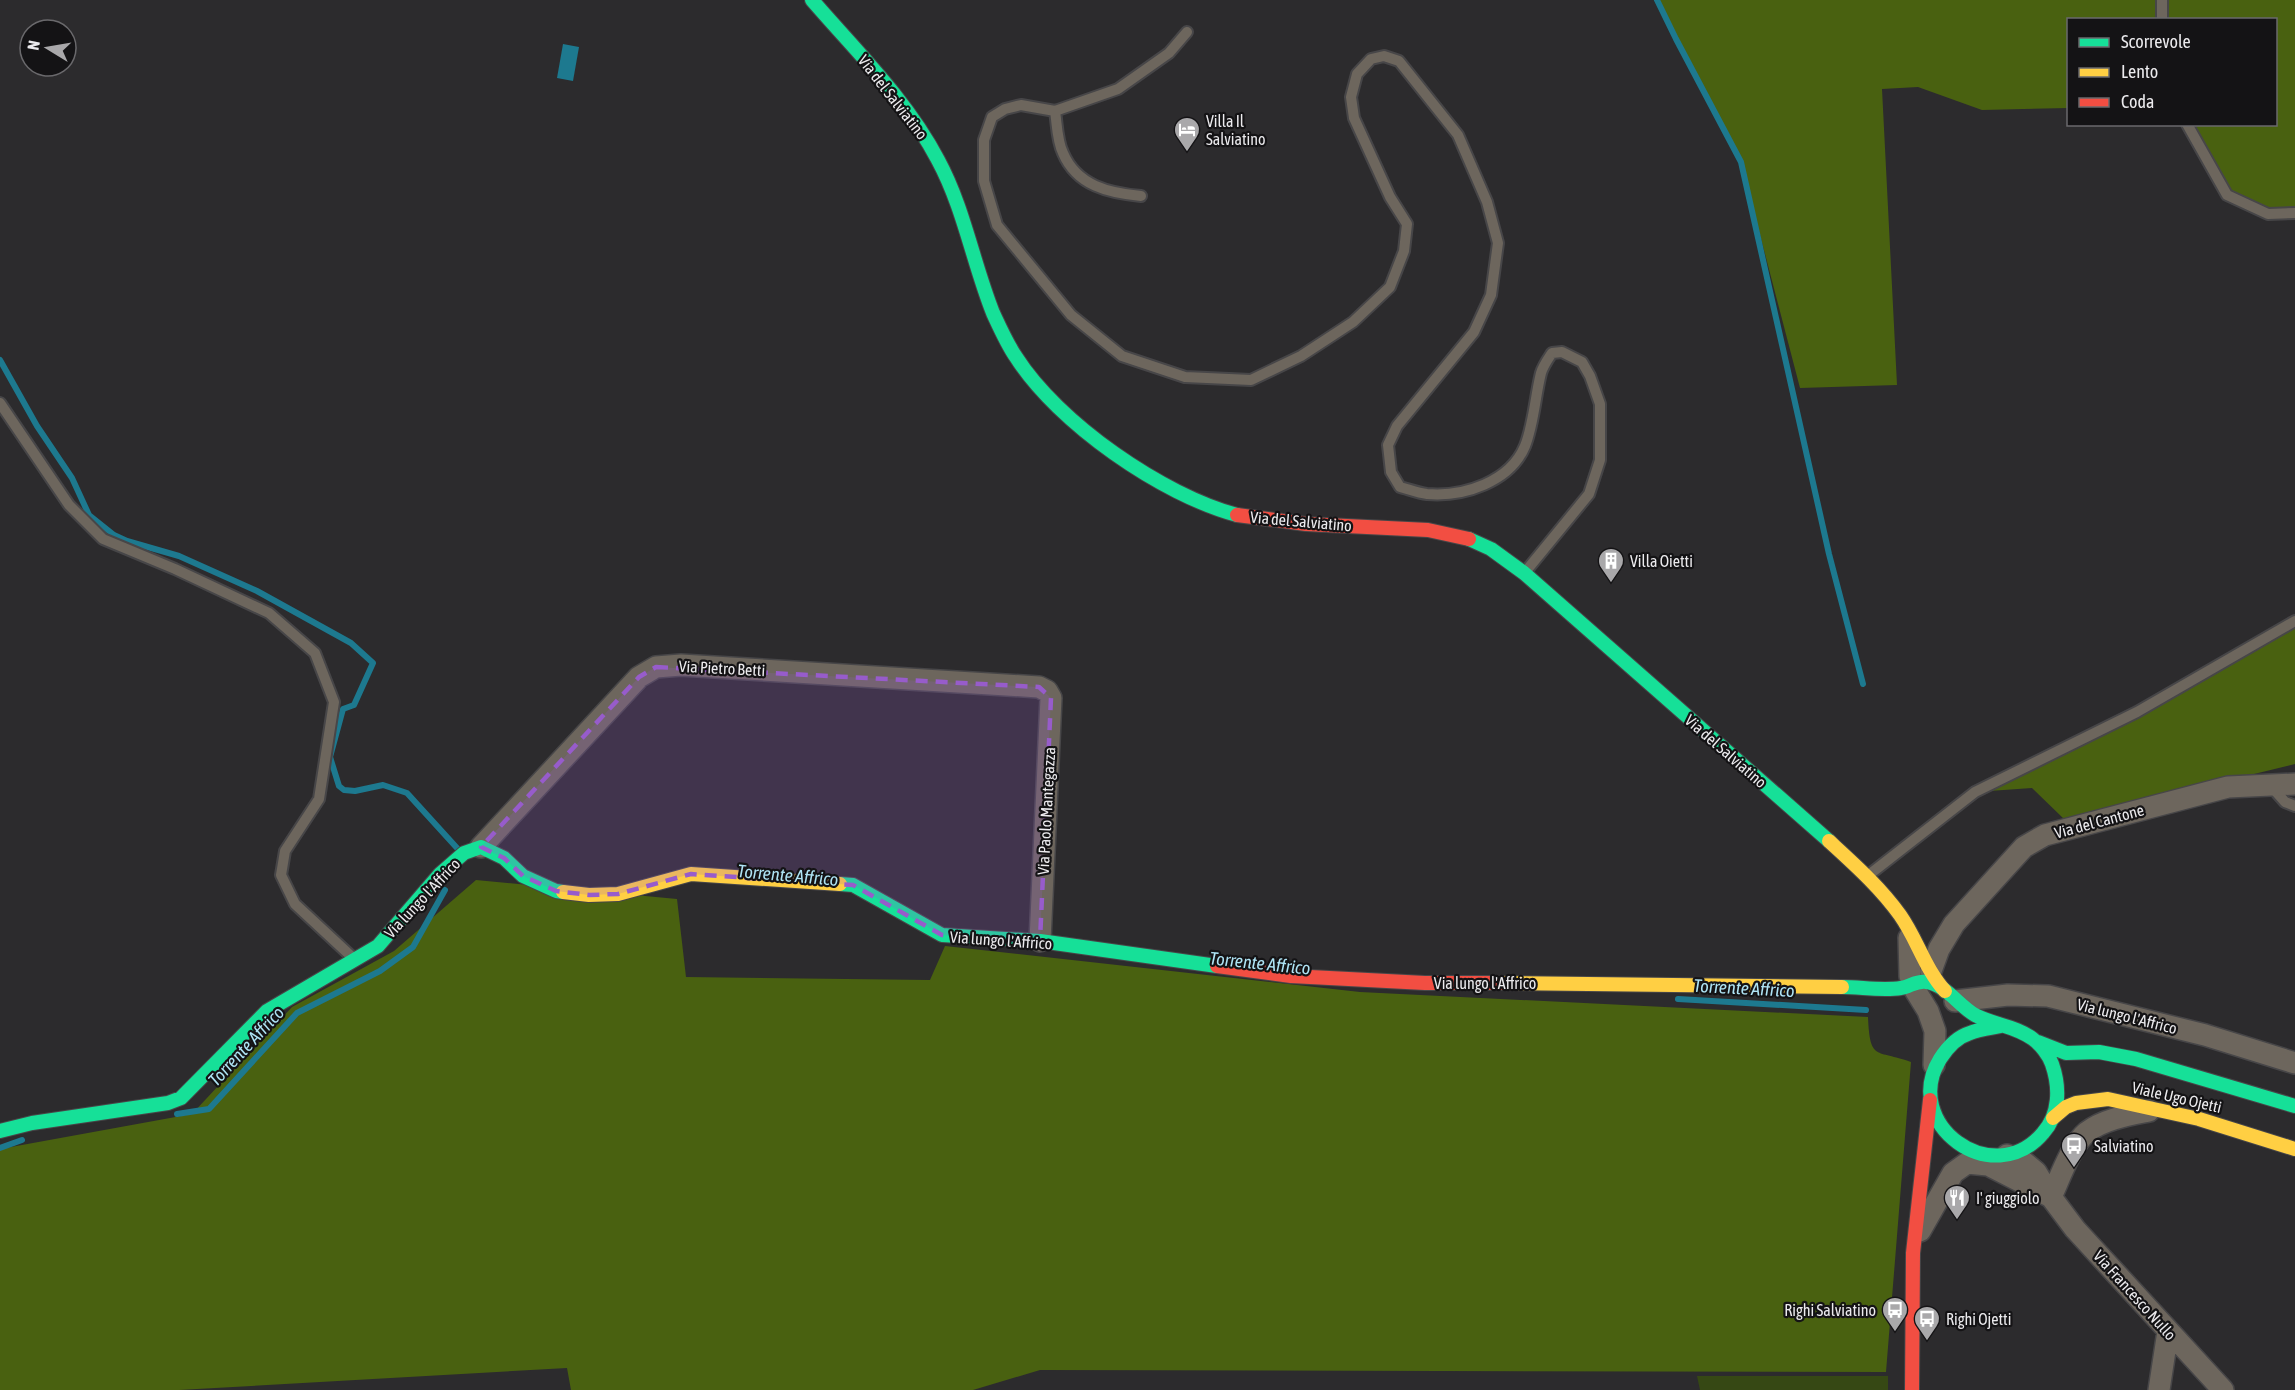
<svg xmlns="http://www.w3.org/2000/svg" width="2295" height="1390" font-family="'Asap Condensed',sans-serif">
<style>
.green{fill:#364814}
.forest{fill:#496110}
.water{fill:#1d798f}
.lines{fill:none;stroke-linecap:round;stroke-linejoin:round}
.stream{stroke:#1d798f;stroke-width:6}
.lane-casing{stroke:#474648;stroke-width:14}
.street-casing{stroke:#474648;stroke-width:24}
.fast-casing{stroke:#474648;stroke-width:16}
.slow-casing{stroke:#474648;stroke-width:16}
.jam-casing{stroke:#474648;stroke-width:16}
.lane{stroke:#6d665d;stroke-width:10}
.street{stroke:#6d665d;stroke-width:21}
.fast{stroke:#16e098;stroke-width:14}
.slow{stroke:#ffcf43;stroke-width:14}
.jam{stroke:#f24e42;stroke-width:14}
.marked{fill:#975ccb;fill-opacity:0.2;stroke:#975ccb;stroke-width:4.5;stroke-dasharray:12 8;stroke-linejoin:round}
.labels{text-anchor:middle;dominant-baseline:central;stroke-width:4.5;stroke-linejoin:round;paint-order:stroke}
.street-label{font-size:16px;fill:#ecebee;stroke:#141315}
.poi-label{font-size:16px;fill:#ecebee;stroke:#141315;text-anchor:start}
.water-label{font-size:18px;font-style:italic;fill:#afe4f5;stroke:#141315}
</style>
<rect width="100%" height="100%" fill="#2c2b2d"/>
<!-- green -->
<path class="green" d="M1697,1376H1888V1390H1700Z"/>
<!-- forest -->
<path class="forest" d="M1657,0H2295V213L2268,214L2227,195L2187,125L2276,124V20H2068V108L1982,110L1918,87L1882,89L1897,385L1800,388L1741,162Z
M2295,621V764L2065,820L2032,788L1975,792L2021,770Z
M476,880L677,899L686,977L930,980L945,946L1360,992L1868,1017C1870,1062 1876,1049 1911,1062L1886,1372L1040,1370L973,1390H571L567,1368L179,1390H0V1149L192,1114L292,1007L394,951Z"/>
<!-- water -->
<path class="water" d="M563,44L579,47L573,81L557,78Z"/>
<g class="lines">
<!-- stream -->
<path class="stream" d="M1657,0L1676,39L1741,162L1829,554L1863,684
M0,360L37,426L72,478L89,515L114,535L127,541L179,556L257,591L351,643L373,663L354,705L343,709L330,757L339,786L344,790L355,791L383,785L407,793L457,848
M1678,999L1866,1010
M177,1114L209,1109L297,1013L380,971L413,947L445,890
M0,1148L22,1140"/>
<defs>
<path id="lane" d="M2162,0V20
M1187,32L1169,53L1118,89L1055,111L1021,105L1005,109L992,117L984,140V181L997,225L1071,315L1122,356L1185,377L1251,380L1301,356L1353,322L1390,287L1404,251L1407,224L1390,197L1354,118L1351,97L1357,74L1371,59L1384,56L1399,61L1458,135L1487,202L1498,243L1491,295L1474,332L1397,426L1388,445L1391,472L1400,487C1408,489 1418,493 1427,494C1464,497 1510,482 1525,446C1534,423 1535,397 1541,373C1543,366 1548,359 1552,353L1562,352L1582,362L1590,376L1600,404V460L1589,494L1526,571
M1055,111C1057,124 1057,141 1063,153C1077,186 1109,193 1141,196
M2187,124L2227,195L2268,214L2295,213
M0,403L69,505L103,539L175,569L269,613L315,653L334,702L319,799L285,851L281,875L295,904L352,957
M2270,785L2285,802L2295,806
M1870,874L1975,792L2137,712L2295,621"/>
<path id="street" d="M481,847L639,677L656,667L681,665L1039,687L1047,691L1051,698L1040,941
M1909,938L1910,976L1915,990L1928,1011L1935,1031L1934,1065
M1931,971L1939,949L1954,924L2024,847L2045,835L2228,787L2295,784
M1955,1001L2008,995L2048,996L2205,1035L2295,1063
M2007,1155L2024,1162L2036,1172L2051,1197L2075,1229L2223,1390
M2051,1197C2060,1178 2071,1145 2087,1132C2104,1119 2129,1115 2149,1111
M1920,1231L1953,1173L1967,1163L1988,1165L2051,1197
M2159,1390L2168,1331"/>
<path id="fast" d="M812,0C856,51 906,99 938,160C964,208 973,263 993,313C1000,328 1007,344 1016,357C1058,423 1162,495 1237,515
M1469,539L1491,549L1524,573L1829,841
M840,884L853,885L942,935L1040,941L1217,966
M1842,987C1861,987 1882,991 1901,988C1910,987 1916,980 1927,982C1946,985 1958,1005 1975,1015C1994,1025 2016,1026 2033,1039C2041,1045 2049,1055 2052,1064C2060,1087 2060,1114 2043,1133C1993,1192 1900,1124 1940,1059C1947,1048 1957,1037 1970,1033C1979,1029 1991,1028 2001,1026
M2038,1042L2066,1053L2099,1052L2136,1059L2295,1106
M0,1131L32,1123L168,1103L181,1098L267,1011L378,946L440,874L464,853L481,847L504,858L523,876L556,891L563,892"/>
<path id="slow" d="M1829,841C1854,864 1880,887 1900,915C1917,939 1925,969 1945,991
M563,892L589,895L618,894L691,874L840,884
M1501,983L1842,987
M2053,1118L2066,1107L2076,1103L2108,1099L2199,1119L2295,1149"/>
<path id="jam" d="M1237,515L1306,524L1428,530L1469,539
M1217,966L1291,976L1425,983H1501
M1912,1390L1913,1253L1930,1100"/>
</defs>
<!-- lane casing -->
<use href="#lane" class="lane-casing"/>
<!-- street casing -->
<use href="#street" class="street-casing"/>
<!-- fast casing -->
<use href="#fast" class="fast-casing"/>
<!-- slow casing -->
<use href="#slow" class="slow-casing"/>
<!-- jam casing -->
<use href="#jam" class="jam-casing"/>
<!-- lane -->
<use href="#lane" class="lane"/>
<!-- street -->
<use href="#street" class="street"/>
<!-- fast -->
<use href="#fast" class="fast"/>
<!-- slow -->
<use href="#slow" class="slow"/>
<!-- jam -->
<use href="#jam" class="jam"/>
</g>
<!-- marked area -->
<path class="marked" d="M656,667L1039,687L1051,698L1040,941L942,935L853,885L691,874L618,894L589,895L556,891L523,876L504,858L481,847L639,677Z"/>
<!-- icons -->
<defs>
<symbol id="hotel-pin" viewBox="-11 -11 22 30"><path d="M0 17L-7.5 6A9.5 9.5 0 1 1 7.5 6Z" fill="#a9a8aa" stroke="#141315"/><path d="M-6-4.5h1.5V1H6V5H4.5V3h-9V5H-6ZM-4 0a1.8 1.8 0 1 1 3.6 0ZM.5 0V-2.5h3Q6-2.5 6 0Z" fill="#fff"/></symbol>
<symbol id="building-pin" viewBox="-11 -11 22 30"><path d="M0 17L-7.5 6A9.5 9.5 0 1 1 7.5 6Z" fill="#a9a8aa" stroke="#141315"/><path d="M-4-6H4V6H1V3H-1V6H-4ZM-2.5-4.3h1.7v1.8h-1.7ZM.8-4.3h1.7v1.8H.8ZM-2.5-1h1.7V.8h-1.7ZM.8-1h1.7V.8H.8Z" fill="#fff"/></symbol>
<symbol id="bus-pin" viewBox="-11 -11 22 30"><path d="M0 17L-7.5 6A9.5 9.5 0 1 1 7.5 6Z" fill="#a9a8aa" stroke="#141315"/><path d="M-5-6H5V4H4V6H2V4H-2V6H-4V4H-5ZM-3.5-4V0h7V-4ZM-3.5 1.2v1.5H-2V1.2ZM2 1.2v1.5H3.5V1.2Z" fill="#fff"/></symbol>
<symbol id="restaurant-pin" viewBox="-11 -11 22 30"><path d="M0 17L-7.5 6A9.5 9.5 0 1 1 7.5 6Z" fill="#a9a8aa" stroke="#141315"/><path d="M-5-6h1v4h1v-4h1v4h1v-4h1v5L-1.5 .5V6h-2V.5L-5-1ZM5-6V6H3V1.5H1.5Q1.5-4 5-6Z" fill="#fff"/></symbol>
</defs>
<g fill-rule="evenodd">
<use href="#hotel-pin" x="1172" y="115" width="30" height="40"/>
<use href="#building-pin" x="1596" y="546" width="30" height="40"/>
<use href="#bus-pin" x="2059" y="1131" width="30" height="40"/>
<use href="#restaurant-pin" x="1942" y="1183" width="30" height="40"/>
<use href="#bus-pin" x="1880" y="1295" width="30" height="40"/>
<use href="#bus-pin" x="1912" y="1304" width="30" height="40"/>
</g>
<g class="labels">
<!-- street labels -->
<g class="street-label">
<text transform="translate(893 97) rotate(52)">Via del Salviatino</text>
<text transform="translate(1301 521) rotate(5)">Via del Salviatino</text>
<text transform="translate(722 668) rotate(3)">Via Pietro Betti</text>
<text transform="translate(1726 751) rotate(41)">Via del Salviatino</text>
<text transform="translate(1046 811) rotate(-87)">Via Paolo Mantegazza</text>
<text transform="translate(2099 821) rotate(-15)">Via del Cantone</text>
<text transform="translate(422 898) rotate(-47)">Via lungo l'Affrico</text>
<text transform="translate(1001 940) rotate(4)">Via lungo l'Affrico</text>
<text x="1485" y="983">Via lungo l'Affrico</text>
<text transform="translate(2127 1016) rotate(14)">Via lungo l'Affrico</text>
<text transform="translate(2177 1097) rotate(13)">Viale Ugo Ojetti</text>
<text transform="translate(2135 1295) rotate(48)">Via Francesco Nullo</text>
</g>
<!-- poi labels -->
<g class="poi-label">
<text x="1206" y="121">Villa Il<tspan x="1206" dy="18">Salviatino</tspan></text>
<text x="1630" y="561">Villa Oietti</text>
<text x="2094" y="1146">Salviatino</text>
<text x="1976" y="1198">I' giuggiolo</text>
<text x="1876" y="1310" text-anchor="end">Righi Salviatino</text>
<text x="1946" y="1319">Righi Ojetti</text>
</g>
<!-- water labels -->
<g class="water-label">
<text transform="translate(788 875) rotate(5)">Torrente Affrico</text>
<text transform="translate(1260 963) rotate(6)">Torrente Affrico</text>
<text transform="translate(1744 988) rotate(3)">Torrente Affrico</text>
<text transform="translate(246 1046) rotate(-47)">Torrente Affrico</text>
</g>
</g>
<!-- legend -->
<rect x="2067" y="18" width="210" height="108" fill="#141315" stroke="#6a696c" stroke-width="1.5"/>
<rect x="2079" y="38" width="30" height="9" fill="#16e098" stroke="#6a696c" stroke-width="1.5"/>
<text x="2121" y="48" font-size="18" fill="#ecebee">Scorrevole</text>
<rect x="2079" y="68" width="30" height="9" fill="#ffcf43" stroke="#6a696c" stroke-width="1.5"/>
<text x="2121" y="78" font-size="18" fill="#ecebee">Lento</text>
<rect x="2079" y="98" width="30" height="9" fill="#f24e42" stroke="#6a696c" stroke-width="1.5"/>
<text x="2121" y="108" font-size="18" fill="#ecebee">Coda</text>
<!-- north arrow -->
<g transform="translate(48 48) rotate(281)"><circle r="28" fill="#141315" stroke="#6a696c" stroke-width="1.5"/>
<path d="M0-4.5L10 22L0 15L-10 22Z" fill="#a9a8aa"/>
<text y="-9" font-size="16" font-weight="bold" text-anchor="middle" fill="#ecebee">N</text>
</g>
</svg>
